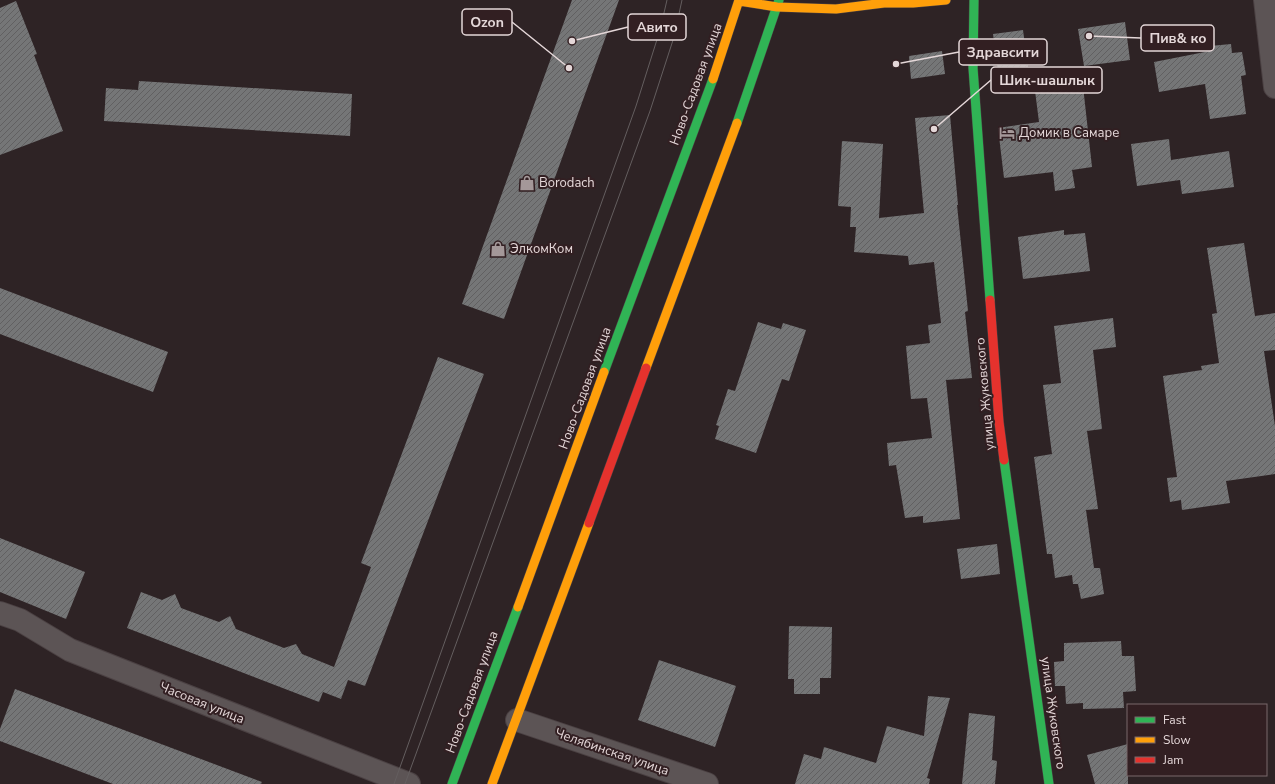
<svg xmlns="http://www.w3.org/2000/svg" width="1275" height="784" font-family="'Nunito Sans',sans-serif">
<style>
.building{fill:url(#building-hatch)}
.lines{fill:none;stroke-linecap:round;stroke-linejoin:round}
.street-casing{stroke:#4b4143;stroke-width:24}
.fast-casing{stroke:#4b4143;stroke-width:10}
.slow-casing{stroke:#4b4143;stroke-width:10}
.jam-casing{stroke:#4b4143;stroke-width:10}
.street{stroke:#5c5455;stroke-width:22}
.fast{stroke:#30b455;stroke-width:9}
.slow{stroke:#ff9f0a;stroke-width:9}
.jam{stroke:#e5322d;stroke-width:9}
.tram{stroke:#645e5f;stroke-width:1}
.labels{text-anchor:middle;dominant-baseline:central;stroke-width:4;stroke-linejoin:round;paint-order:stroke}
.street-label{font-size:13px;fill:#e4d7d8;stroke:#321f22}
.poi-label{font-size:13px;fill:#e4d7d8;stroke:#321f22;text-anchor:start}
.leader{fill:none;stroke:#e4d7d8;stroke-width:1.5}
.callout-dot{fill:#e4d7d8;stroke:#321f22;stroke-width:1.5}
.callout{fill:#321f22;stroke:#e4d7d8;stroke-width:1.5}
.callout-label{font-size:14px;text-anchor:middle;font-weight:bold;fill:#e4d7d8}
</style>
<defs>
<pattern id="building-hatch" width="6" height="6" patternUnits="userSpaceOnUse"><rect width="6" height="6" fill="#757677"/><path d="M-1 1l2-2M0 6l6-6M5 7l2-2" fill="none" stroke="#616061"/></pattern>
</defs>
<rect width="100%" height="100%" fill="#2e2325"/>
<!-- building -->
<path class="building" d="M572,0H619L504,319L462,304Z
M16,1L37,54L34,55L63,131L0,155V8Z
M1125,22L1130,60L1084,66L1078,29Z
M1023,30L1028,67L998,71L993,34Z
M1231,44L1232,53L1242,52L1246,75L1241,76L1246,114L1210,119L1205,84L1159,92L1154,62L1210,51V46Z
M942,51L945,74L911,79L909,56Z
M1082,77L1092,167L1072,170L1075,188L1055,191L1053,172L1004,178L998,128L1039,122L1034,83Z
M139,81L352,94L350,136L104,121L106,88L138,90Z
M950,115L958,205H957L968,311L965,312L972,378L946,380L960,519L923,523V516L905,518L896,465L889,466L887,443L932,438L927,398L911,399L906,346L930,343L928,325L941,323L934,262L909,265L908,256L854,252L856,227H850L851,207L838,206L842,141L883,144L879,218L924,213L915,118Z
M1169,139L1171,160L1229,151L1234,187L1182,194L1180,180L1137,186L1131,144Z
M1064,230V235L1085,233L1090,271L1023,279L1018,237Z
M1244,243L1255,316L1275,313V350L1264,351L1275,426V474L1226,481L1230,503L1182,510L1181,500L1170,502L1167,478L1177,477L1163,376L1202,370L1201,366L1219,363L1212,314L1217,313L1207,248Z
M0,288L168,352L153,392L0,334Z
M1113,318L1116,347L1093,350L1102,429L1087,431L1098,509L1086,510L1094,568H1100L1104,594L1081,599L1078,584H1073L1072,575L1055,578L1052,554H1047L1034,457L1052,454L1043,385L1061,383L1054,326Z
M758,322L781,329L783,323L806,330L789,381L782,379L756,453L715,439L719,426L716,425L728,389L735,391Z
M438,357L484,374L365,686L348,680L341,699L323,692L319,702L127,628L141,592L162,600L175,594L181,608L219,622L230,616L236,629L284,648L296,644L302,654L334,667L371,567L361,563Z
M0,538L85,572L66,619L0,592Z
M997,544L1000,574L961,579L957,549Z
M789,626L832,627L831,678H820V694H794V679H788Z
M1121,641L1122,656H1134L1136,691L1123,692L1124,708L1083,709V703L1066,704L1065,686H1055L1054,662L1064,661V643Z
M659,660L736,686L715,747L638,720Z
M15,689L262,782L261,784H113L0,741V729Z
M928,696L950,698L927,778L930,779L929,784H795L804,754L821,759L824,747L876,763L887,726L924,736Z
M969,713L995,716L992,760L997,761L995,784H962Z
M1128,744V784H1095L1087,755Z"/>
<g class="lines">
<defs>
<path id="street" d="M1265,0L1275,87
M0,613L20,620L70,650L409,784
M517,720L707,784"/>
<path id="fast" d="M974,0L973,68L990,300
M737,123L779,0
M604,372L713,79
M1004,460L1049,784
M452,784L518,607"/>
<path id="slow" d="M739,1L777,7L836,9L884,3H913L946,0
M713,79L739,0
M646,368L737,123
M518,607L604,372
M492,784L589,523"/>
<path id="jam" d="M990,300L999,422L1004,460
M589,523L646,368"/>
</defs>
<!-- street casing -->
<use href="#street" class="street-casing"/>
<!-- fast casing -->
<use href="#fast" class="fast-casing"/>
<!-- slow casing -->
<use href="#slow" class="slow-casing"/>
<!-- jam casing -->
<use href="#jam" class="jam-casing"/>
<!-- street -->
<use href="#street" class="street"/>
<!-- fast -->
<use href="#fast" class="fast"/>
<!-- slow -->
<use href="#slow" class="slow"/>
<!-- jam -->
<use href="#jam" class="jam"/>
<!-- tram -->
<path class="tram" d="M394,784L636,106L660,30L667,0
M405,784L650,111L674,37L682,0"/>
</g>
<!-- icons -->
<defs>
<symbol id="hotel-bare" viewBox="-9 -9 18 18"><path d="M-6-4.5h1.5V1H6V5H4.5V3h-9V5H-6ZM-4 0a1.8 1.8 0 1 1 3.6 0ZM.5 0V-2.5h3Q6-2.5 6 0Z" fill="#a49899" stroke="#321f22" stroke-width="2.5" paint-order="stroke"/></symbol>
<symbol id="shop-bare" viewBox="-9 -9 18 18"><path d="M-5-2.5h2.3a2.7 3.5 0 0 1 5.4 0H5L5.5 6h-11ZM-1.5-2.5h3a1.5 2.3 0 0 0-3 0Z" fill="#a49899" stroke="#321f22" stroke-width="2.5" paint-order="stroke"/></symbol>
</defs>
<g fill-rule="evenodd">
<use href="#hotel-bare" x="996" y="122" width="22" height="22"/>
<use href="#shop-bare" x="516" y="172" width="22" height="22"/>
<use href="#shop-bare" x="487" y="238" width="22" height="22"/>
</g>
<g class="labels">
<!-- street labels -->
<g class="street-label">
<text transform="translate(696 84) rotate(-70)">Ново-Садовая улица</text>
<text transform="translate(585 388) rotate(-70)">Ново-Садовая улица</text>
<text transform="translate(985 394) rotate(-95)">улица Жуковского</text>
<text transform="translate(472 692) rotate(-70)">Ново-Садовая улица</text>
<text transform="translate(202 703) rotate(22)">Часовая улица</text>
<text transform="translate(1053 713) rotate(82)">улица Жуковского</text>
<text transform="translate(612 752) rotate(19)">Челябинская улица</text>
</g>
<!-- poi labels -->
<g class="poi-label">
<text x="1019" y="133">Домик в Самаре</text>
<text x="539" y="183">Borodach</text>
<text x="510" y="249">ЭлкомКом</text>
</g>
</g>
<!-- callouts -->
<path class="leader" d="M569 68L512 22M572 41L628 27M1089 36L1141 38M896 64L959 52M934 129L991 80"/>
<g class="callout-dot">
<circle cx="569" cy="68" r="4"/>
<circle cx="572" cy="41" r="4"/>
<circle cx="1089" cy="36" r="4"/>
<circle cx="896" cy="64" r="4"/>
<circle cx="934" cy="129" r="4"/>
</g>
<g class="callout">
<rect x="462" y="9" width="50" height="26" rx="4"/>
<rect x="628" y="14" width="58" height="26" rx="4"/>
<rect x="1141" y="25" width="73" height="26" rx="4"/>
<rect x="959" y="39" width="88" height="26" rx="4"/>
<rect x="991" y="67" width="111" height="26" rx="4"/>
</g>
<g class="callout-label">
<text x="487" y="27">Ozon</text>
<text x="657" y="32">Авито</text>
<text x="1178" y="43">Пив&amp; ко</text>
<text x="1003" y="57">Здравсити</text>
<text x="1047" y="85">Шик-шашлык</text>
</g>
<!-- legend -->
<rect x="1127" y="704" width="140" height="72" fill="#321f22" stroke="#79696b"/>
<rect x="1135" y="717" width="20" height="6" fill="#30b455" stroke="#79696b"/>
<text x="1163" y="724" font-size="12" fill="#e4d7d8">Fast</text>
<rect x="1135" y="737" width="20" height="6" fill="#ff9f0a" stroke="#79696b"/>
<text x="1163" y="744" font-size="12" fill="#e4d7d8">Slow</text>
<rect x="1135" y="757" width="20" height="6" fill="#e5322d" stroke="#79696b"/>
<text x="1163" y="764" font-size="12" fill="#e4d7d8">Jam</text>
</svg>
